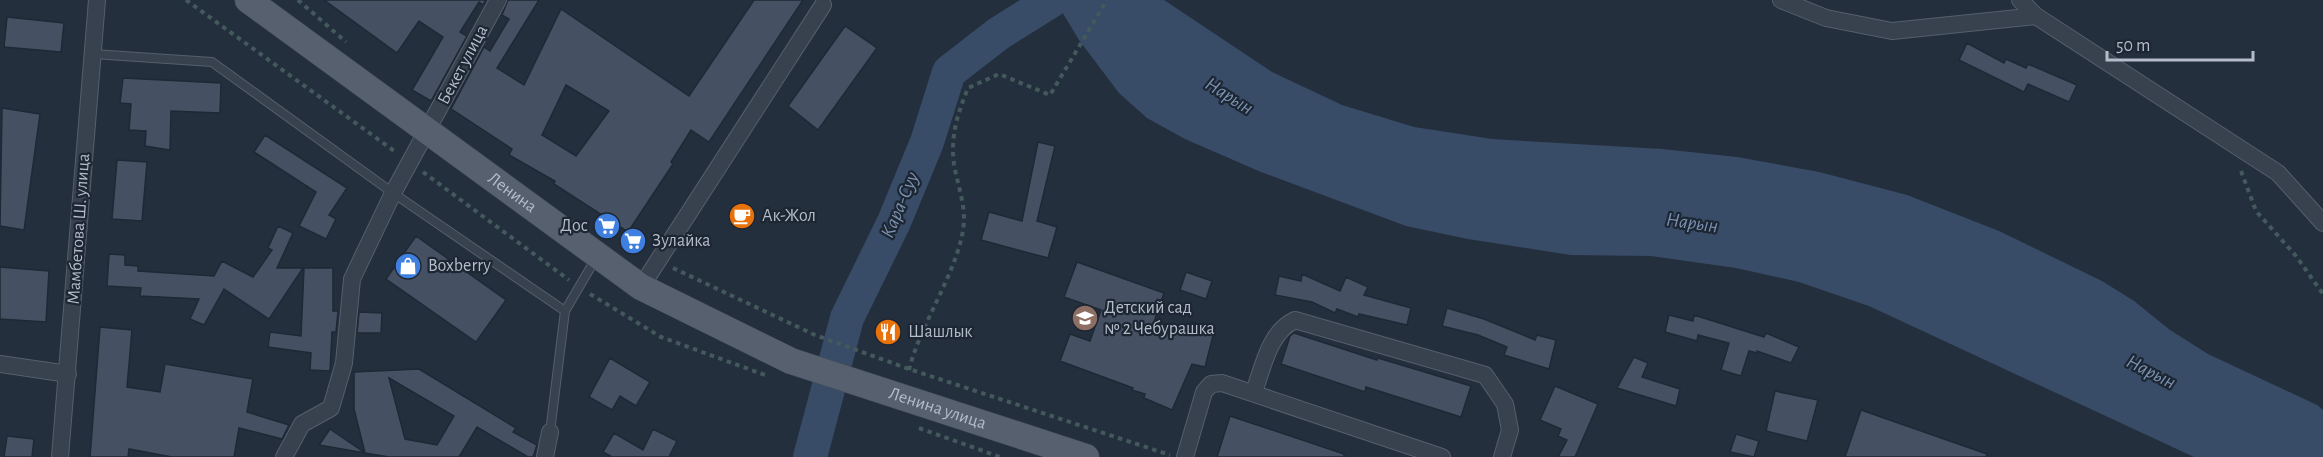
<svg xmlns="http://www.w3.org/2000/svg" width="2323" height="457" font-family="'Alegreya Sans',sans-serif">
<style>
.water{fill:#394c67}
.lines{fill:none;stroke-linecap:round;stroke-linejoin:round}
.river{stroke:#394c67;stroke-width:34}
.building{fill:#455162;stroke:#1f2835;stroke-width:1.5;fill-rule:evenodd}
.lane-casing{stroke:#565f6c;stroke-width:10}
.street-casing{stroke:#565f6c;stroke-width:18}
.primary-casing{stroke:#414a57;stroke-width:27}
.path{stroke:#44595c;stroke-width:4;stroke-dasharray:4.5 4.5;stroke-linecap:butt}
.lane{stroke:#38414e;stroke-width:8}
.street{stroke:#38414e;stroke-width:16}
.primary{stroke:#56606e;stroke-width:26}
.labels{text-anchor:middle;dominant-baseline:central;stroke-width:4.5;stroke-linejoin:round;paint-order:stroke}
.street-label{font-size:18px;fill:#b4bcc9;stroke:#1d2633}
.poi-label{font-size:18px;fill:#b4bcc9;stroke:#1d2633;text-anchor:start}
.water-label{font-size:20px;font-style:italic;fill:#7c92b1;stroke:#1d2633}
</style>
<rect width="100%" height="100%" fill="#242f3e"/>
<!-- water -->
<path class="water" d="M1055,0H1164L1272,72L1342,105L1414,127L1492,139L1662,149L1737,157L1819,172L1907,195L1999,231L2102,281L2134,301L2170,330L2208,354L2317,405L2323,410V457H2194L1869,306L1799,282L1736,268L1651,256L1571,255L1468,239L1406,226L1261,172L1185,139L1147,118L1119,93L1079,40Z"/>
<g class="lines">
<!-- river -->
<path class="river" d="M810,457L847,318L894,222L927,142L949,72L998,34L1052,0"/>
</g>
<!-- building -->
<path class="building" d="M324,0H486L483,5L479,2L460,32L467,36L431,101L412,90L443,37L419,21L397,53Z
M508,0H539L497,68L524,85L561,9L689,96L754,0H803L709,142L691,130L671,162L673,164L628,232L554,184L555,181L509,155L512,149L451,109L484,47L490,51L509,19L502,15ZM566,85L609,111L576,156L542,135Z
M7,17L64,23L61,52L4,47Z
M845,26L877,48L818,130L788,106Z
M1967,43L2004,63L2006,59L2026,68L2028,64L2077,85L2069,102L2028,84L2024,92L1959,60Z
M123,78L221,83L220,113L171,111L170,150L145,146L146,131L129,130L131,104L120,103Z
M2,108L40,114L24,230L0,226Z
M265,135L347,188L329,215L336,219L326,239L299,226L316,192L254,152Z
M1038,142L1055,146L1037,221L1057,227L1048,258L981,240L989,212L1022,221Z
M117,160L147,162L142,221L112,219Z
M278,226L293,233L277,268H303L269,319L224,289L204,325L190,319L199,299L140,296L141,288L107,286L109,254L125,255V265L138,266V271L214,276L222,261L253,277L272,250L268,248Z
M416,236L506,300L476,342L386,279Z
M1077,262L1164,293L1154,322L1189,332L1192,322L1215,328L1205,367L1192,364L1172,410L1144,398L1145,394L1132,390L1133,388L1060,361L1070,334L1090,341L1101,310L1064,297Z
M0,267L49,271L46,322L0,319Z
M304,268H333V311H338L336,332H332L330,371L310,370L311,353L268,347L270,332L301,336Z
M1186,272L1212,281L1206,299L1180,290Z
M1302,274L1340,291L1346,277L1368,287L1364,295L1411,308L1407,325L1359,314L1358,317L1337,309L1335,313L1312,302L1275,295L1279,276L1301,281Z
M1447,308L1484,319L1535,340L1537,335L1556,340L1549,369L1504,355L1507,347L1478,335L1442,326Z
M359,312L382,313L381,333H357Z
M1669,315L1693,321L1694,315L1764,337L1766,333L1799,347L1791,363L1757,351V353L1749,351L1741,376L1721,370L1729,343L1698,335L1697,341L1665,332Z
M100,327L132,330L127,387L160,392L165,364L253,379L247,412L289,425L282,439L239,428L234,457H172L129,449L128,457H90Z
M1294,333L1377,360L1378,358L1471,386L1461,417L1366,387L1365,392L1281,364L1290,336Z
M1634,357L1648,363L1642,377L1680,389L1676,406L1617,388Z
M610,358L650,382L636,406L620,396L612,410L589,397Z
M419,369L516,428L513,432L537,445L533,457H528L477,427L459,457H389L365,453L354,409V372ZM389,378L454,416L437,445L405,439Z
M1555,386L1598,404L1575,457H1558L1567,440L1558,436L1561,429L1540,420Z
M1775,391L1818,400L1807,441L1766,431Z
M1861,410L1987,454L1986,457H1845Z
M1230,416L1344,454V457H1217Z
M330,429L365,453L319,445Z
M653,429L677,441L669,457H612L603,452L614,433L643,450Z
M1736,434L1759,441L1754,457L1730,452Z
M7,436L34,439L32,457H4Z"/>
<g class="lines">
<defs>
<path id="lane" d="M93,54L212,62L393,193L565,311
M550,432L565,311L596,258"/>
<path id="street" d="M1781,0L1826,18L1892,31L2036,16
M2020,0L2036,16L2278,173L2323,223
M641,287L823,5
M0,364L68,374
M1254,392C1263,367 1269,332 1295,320L1485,375L1505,404L1510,430L1502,457
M60,457L97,0
M284,457L302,424L331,408L344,363L352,279L393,193L498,0
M545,457L550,432
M1185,457L1204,392L1211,384L1222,383L1442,457"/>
<g id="primary">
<path id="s1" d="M248,0L641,287L791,361L1086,457"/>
</g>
</defs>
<!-- lane casing -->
<use href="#lane" class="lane-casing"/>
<!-- street casing -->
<use href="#street" class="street-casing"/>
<!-- primary casing -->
<use href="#primary" class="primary-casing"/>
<!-- path -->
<path class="path" d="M186,0L397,153
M298,0L346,42
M2241,171L2256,211L2296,256L2323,294
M423,172L569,280
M673,268L815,335L909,369L1170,455
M590,294L661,337L765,375
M909,370C920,323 963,264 964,219C964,201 957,182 954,164C950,136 958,113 968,88L999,74L1050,95L1107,0
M919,428L1000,457"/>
<!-- lane -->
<use href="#lane" class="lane"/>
<!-- street -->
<use href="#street" class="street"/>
<!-- primary -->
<use href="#primary" class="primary"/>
</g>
<!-- icons -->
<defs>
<symbol id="cafe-disc" viewBox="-11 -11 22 22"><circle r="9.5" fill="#e8710a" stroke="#1d2633"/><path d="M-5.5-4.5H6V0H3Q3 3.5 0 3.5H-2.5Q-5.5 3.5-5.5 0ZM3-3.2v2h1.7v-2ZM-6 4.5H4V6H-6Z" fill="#fff"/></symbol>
<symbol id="supermarket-disc" viewBox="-11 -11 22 22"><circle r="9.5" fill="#3f7fe0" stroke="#1d2633"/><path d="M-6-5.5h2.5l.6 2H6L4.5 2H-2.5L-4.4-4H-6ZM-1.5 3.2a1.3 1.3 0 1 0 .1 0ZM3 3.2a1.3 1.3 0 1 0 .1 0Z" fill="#fff"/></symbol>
<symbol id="shop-disc" viewBox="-11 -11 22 22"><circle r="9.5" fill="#3f7fe0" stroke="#1d2633"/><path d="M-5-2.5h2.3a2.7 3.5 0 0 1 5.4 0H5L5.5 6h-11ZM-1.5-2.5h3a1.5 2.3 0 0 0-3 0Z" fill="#fff"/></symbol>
<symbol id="school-disc" viewBox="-11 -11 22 22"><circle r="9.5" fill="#8d6e63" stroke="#1d2633"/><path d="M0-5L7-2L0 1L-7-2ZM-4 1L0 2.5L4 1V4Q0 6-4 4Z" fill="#fff"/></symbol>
<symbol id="restaurant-disc" viewBox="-11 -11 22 22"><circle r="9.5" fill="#e8710a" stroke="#1d2633"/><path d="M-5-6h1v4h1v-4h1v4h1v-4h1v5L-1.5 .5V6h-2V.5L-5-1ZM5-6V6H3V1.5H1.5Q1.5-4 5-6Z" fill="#fff"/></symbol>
</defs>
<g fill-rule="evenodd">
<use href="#cafe-disc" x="727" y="201" width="30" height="30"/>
<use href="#supermarket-disc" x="592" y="211" width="30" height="30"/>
<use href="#supermarket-disc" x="618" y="226" width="30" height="30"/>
<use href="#shop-disc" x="393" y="251" width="30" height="30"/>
<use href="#school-disc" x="1070" y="303" width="30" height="30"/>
<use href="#restaurant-disc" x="873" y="317" width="30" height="30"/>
</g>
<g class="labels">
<!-- street labels -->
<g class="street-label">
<text transform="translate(463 65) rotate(-62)">Бекет улица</text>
<text stroke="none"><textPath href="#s1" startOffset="327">Ленина</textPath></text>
<text transform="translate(79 229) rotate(-86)">Мамбетова Ш. улица</text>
<text stroke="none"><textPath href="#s1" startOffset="808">Ленина улица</textPath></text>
</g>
<!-- poi labels -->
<g class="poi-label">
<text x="762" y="216">Ак-Жол</text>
<text x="588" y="226" text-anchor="end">Дос</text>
<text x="652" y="241">Зулайка</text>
<text x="428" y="266">Boxberry</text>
<text x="1104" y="308">Детский сад<tspan x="1104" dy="21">№ 2 Чебурашка</tspan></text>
<text x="908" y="332">Шашлык</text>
</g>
<!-- water labels -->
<g class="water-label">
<text transform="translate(1229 96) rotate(32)">Нарын</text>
<text transform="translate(900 205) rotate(-67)">Кара-Суу</text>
<text transform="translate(1692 223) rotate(8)">Нарын</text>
<text transform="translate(2151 372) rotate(27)">Нарын</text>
</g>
</g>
<!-- scale -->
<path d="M2107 51v9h146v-9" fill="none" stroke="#b4bcc9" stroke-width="3"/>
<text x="2116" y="51" font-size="18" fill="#b4bcc9" stroke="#1d2633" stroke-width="4.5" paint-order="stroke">50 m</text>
</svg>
